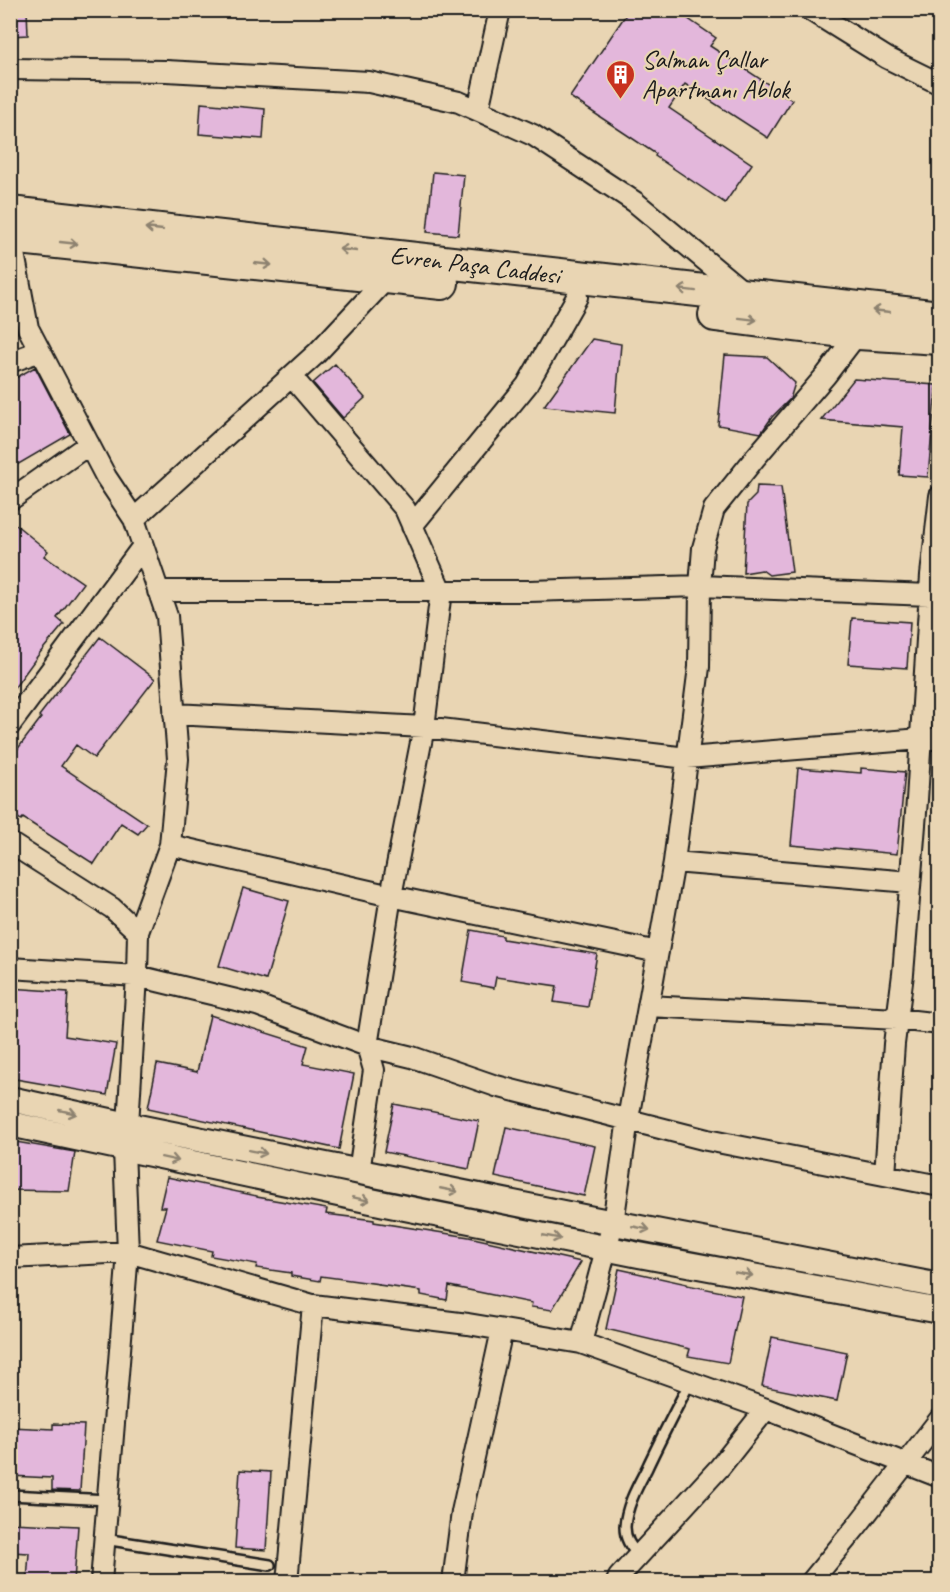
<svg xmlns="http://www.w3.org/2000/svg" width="950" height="1592" font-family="Caveat,sans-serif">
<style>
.building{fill:#e3b7db;stroke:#1c1c1c;stroke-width:1.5}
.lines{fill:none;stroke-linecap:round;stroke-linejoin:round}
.service-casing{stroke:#1c1c1c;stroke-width:14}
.minor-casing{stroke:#1c1c1c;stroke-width:24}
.tertiary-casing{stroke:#1c1c1c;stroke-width:28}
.trunk-casing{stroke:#1c1c1c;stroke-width:36}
.service{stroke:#e9d5b3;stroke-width:9}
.minor{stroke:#e9d5b3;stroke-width:20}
.tertiary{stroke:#e9d5b3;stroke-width:24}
.trunk{stroke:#e9d5b3;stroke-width:32}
.oneway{stroke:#8d826f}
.labels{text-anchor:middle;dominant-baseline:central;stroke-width:4.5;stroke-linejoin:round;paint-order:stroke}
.poi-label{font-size:26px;fill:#1c1c1c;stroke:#e9d5b3;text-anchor:start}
.street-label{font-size:26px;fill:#1c1c1c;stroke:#e9d5b3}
</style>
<rect width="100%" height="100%" fill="#e9d5b3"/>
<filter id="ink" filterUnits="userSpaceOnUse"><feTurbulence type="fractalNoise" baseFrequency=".0167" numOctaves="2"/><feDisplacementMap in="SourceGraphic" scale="12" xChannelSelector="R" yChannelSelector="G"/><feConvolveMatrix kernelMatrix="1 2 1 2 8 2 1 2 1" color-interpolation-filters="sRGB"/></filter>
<g filter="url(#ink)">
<!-- building -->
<path class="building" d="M10,10H27L28,35L10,36Z
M629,10H675L716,38L710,46L792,100L768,138L685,84L669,108L752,164L725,203L655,156L656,154L570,97Z
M201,103L265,109L263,139L199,134Z
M433,172L464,175L458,235L427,232Z
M592,339L621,344L615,413L544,406Z
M725,355L767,357L795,383L790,399L772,417L761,433L718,425Z
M335,364L365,398L343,418L313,383Z
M35,367L70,434L10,469V381Z
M854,379L936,385L928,477L899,475L903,427L821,420Z
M757,486L781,487L792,572L769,575L762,570L743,573L747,504L756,495Z
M10,520L48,551L44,556L83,583L57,618L64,624L39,654L10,694Z
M852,618L910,622L907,668L848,664Z
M100,637L155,679L94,758L76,745L61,766L147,824L138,834L121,823L94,864L23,818L21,820L10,812V759L41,718L39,716Z
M798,768L861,773V768L905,772L897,854L835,848V849L791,845Z
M243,888L289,901L266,980L219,966Z
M471,930L503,936V939L597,954L588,1007L554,1002L557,986L496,977L494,988L462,982Z
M10,988L68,992L65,1036L116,1044L107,1095L10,1078Z
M210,1015L308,1046L303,1064L354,1074L339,1149L148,1108L157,1064L197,1072Z
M394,1104L479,1121L469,1169L384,1152Z
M506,1127L595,1146L584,1196L495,1177Z
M10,1141L75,1152L69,1191L10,1190Z
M167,1177L257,1196V1197L327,1209L326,1214L374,1220V1222L469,1237L581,1262L552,1310L531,1307L532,1303L449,1286L447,1300L421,1295V1291L379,1285V1284L321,1276L320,1281L291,1276V1273L256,1268L257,1264L211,1256L212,1251L157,1240L166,1207H160Z
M619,1269L687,1284V1285L742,1296L728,1363L688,1356L690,1349L606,1329Z
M772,1337L847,1352L837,1401L762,1386Z
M53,1424L84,1425L80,1491L52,1490V1478L10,1476V1427L53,1429Z
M240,1470L271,1472L266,1550L235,1548Z
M10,1523L78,1526L74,1581H27L29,1553L10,1552Z"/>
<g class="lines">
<defs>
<path id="service" d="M10,1495L108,1500
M104,1539L270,1565
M639,1555C631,1548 625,1539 625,1527C626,1507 637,1487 646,1470C660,1440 675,1411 690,1382"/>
<path id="minor" d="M810,10L887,58L940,84
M10,69L166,71L369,82L459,102L533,135L635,202L747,295
M478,110L500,10
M11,237L28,328L106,477L134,519L167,616L178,759L170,845L138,932
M10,362L40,351
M292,377L405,509L441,591L424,727L391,896L367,1046L374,1070L359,1172
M10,500L89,444
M134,519L317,353L388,277
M412,526L527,385L577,297
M158,591H529L700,586L930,595
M174,714L424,727L687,758L921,739H940
M10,725L143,546
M10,843L112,908L138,932L137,976L257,1005L367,1046L412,1057L496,1086L707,1140L940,1186
M170,845L391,896L658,952
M674,862L910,882
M10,968L137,976L128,1125L124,1149L128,1252L101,1582
M648,1006L897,1019L940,1024
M885,1175L894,1044L903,974L917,800L931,575L940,496
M10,1258L128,1252L313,1305L468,1324L581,1343L766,1409L940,1477
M581,1343L613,1223L628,1119L674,862L699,667L700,586L703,548L714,509L755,458L826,375L858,333
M287,1582L313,1305
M453,1582L462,1512L502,1330
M617,1582L619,1577L720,1467L766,1409
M811,1582L856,1527L940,1419"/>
<path id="tertiary" d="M10,1099L128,1125L583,1217L940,1286
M10,1124L385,1204L639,1255L940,1311"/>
<path id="trunk" d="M10,213C320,247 630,285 940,317
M10,237L442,283
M715,315L858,333L940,338"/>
</defs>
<!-- service casing -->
<use href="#service" class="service-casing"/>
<!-- minor casing -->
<use href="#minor" class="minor-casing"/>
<!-- tertiary casing -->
<use href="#tertiary" class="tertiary-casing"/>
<!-- trunk casing -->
<use href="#trunk" class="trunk-casing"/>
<!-- service -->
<use href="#service" class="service"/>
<!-- minor -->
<use href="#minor" class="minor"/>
<!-- tertiary -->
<use href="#tertiary" class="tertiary"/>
<!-- trunk -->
<use href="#trunk" class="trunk"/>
</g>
<!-- one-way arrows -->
<defs><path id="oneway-shaft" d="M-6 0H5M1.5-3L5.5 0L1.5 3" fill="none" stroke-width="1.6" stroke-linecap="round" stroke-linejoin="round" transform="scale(1.5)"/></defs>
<g class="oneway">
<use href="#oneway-shaft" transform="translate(154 229) rotate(-174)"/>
<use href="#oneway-shaft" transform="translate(69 243) rotate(6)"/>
<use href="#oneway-shaft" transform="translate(348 250) rotate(-174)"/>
<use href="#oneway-shaft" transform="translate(263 264) rotate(6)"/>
<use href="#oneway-shaft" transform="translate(687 290) rotate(-173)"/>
<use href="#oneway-shaft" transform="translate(881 311) rotate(-174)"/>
<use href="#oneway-shaft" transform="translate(748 319) rotate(7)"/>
<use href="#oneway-shaft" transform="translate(68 1112) rotate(13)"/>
<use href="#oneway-shaft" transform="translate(258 1152) rotate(11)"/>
<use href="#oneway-shaft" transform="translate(170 1159) rotate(12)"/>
<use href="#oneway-shaft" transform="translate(449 1190) rotate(11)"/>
<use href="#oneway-shaft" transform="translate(361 1199) rotate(12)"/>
<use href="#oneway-shaft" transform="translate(641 1228) rotate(11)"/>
<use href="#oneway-shaft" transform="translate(552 1237) rotate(11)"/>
<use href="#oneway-shaft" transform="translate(744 1274) rotate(10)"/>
</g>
</g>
<!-- icons -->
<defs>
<symbol id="building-pin" viewBox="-11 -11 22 30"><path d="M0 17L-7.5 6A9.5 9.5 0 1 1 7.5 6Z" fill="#c8321e" stroke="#e9d5b3"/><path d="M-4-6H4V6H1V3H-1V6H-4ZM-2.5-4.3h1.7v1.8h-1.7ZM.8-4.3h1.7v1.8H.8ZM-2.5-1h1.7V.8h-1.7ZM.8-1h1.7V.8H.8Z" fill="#fff"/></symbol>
</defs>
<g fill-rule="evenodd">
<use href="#building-pin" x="604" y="58" width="33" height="45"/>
</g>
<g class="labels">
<!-- poi labels -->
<g class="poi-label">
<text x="642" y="59">Salman Çallar<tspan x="642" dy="30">Apartmanı Ablok</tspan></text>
</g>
<!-- street labels -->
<g class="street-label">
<text transform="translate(475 265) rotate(7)">Evren Paşa Caddesi</text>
</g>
</g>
<!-- margin -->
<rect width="950" height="1592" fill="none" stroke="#e9d5b3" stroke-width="36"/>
<rect x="18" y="18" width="914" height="1556" fill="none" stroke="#1c1c1c" stroke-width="2" filter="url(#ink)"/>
</svg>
